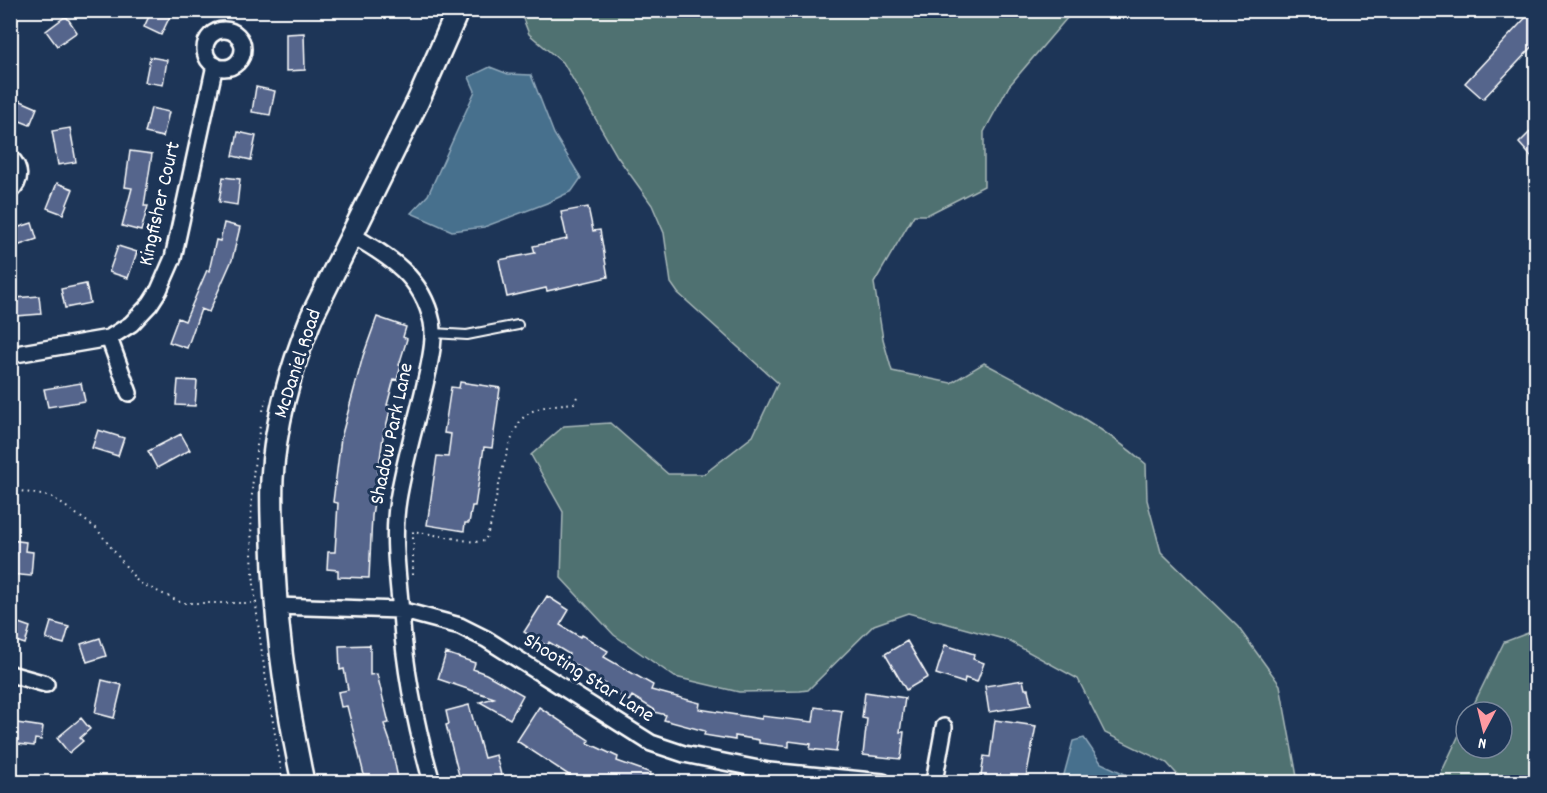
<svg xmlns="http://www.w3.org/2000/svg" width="1547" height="793" font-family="Dekko,sans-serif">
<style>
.green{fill:#507171;stroke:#a8b8b8;stroke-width:1.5}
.water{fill:#466f8d;stroke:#90a9bb;stroke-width:1.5}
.building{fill:#55658c;stroke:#fff;stroke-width:1.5}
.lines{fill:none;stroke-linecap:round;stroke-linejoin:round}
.service-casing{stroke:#fff;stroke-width:12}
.minor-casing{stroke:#fff;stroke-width:20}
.secondary-casing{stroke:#fff;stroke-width:26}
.path{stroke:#fff;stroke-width:2;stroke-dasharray:1.5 4.5;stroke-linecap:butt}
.service{stroke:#1d3557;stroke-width:8}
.minor{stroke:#1d3557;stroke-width:15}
.secondary{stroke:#1d3557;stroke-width:21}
.labels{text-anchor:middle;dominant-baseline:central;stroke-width:6;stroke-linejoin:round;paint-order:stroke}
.street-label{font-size:21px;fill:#fff;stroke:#1d3557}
</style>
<rect width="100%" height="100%" fill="#1d3557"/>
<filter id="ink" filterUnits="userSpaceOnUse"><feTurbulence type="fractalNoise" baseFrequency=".0167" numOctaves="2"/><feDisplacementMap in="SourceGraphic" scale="12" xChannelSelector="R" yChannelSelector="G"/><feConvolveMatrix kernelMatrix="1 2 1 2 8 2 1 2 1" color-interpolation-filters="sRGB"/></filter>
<g filter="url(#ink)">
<!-- green -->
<path class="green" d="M520,11H1073L1009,86L984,132V186L927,215H914L874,283L883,339L892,371L951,383L984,363C1040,393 1098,422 1146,464L1147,500L1161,552L1238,627L1280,685L1298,782H1184L1167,763L1105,733L1078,679L1007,640L908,613L874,625L808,690L800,691L739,692L675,677L614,635L561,578L563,512L531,455L564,426L610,423L668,474H704L753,436L778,383L678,293L671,283L664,233L652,205L617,156L564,64L529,34Z
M1536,630V782H1437L1466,720V748H1502V712H1470L1504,642Z"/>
<!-- water -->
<path class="water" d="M490,67L508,74L531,75L554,134L581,178L572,191L547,203L484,227L452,231L411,213L428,195L475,91L469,77Z
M1084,738L1101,763L1142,782H1062L1073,741Z"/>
<!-- building -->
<path class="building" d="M152,10H173L161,35L144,27Z
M1530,13L1536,19V43L1483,99L1465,83Z
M66,16L77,32L57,46L46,31Z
M304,33L305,70L286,71V34Z
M150,57L167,60L163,85L145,82Z
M256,87L275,91L270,115L252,112Z
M14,98L37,108L30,125L10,117V106Z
M151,108L169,112L163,137L145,133Z
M1536,126V162L1519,143Z
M70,128L76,162L58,165L52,131Z
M238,132L256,136L251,160L233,156Z
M130,151L152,154L144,206H148L141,231L122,226L132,188L125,187Z
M223,177L240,179L237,205L219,202Z
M57,183L73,189L63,214L47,208Z
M588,207L593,231L600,230L608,277L547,291L546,288L507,297L499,260L535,253L533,246L567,239L561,212Z
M32,223L37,239L14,247L10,230Z
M224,223L240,227L232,260L209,312L201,309L187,348L169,342L178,318L185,321L207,270L209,271L216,240L220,241Z
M118,246L137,252L128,278L109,272Z
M86,284L90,303L65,308L61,289Z
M39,296L41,314L16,316L15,298Z
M377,317L406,327L403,337L407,339L399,365L401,366L397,380L394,379L387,405L391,406L385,431L384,430L372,516L369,578L338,577V570L327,569L328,552H335L338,503L333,502L341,438L363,356Z
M178,380L197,381L195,406L176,405Z
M460,382L500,388L492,448L484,447L475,506H472L469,523H465L464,531L427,525L437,456L448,457L451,434L444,433L451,387L459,388Z
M81,383L85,401L48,407L44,389Z
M98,430L124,438L118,456L92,448Z
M181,434L190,450L157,468L148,451Z
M10,540L26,542L25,551L33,552L31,576L10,574Z
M547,596L569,610L560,625L580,637L582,635L608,651L604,657L653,685L651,690L700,703L699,709L762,719V716L813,722L815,707L842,711L836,752L810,749L811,744L789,741V747L759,743V740L735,736V740L704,735L705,731L664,720L666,715L654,712L655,710L632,696L629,701L603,686L605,684L566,659L569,654L549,642L547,646L524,632Z
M10,620L30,627L25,644L10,639Z
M51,622L69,627L64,644L46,639Z
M100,638L106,656L87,662L81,644Z
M907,641L928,677L906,690L885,654Z
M370,645V675L377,674L389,723L384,724L391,744L399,783H366L347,706L341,707L338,692L348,690L344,669L340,670L339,646Z
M945,645L974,654L973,659L984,663L977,682L965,678L964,683L936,674Z
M446,653L475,663L473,669L486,674L523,695L510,719L480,702L494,698L438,679Z
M102,680L122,685L114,718L95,713Z
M1023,680L1025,689H1028L1031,705L989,712L985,686Z
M865,692L905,698L900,732H904L901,759L863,755L867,719L862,718Z
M469,705L484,758L496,755L503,783H461L446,725L449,724L446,711Z
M539,707L589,740L588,743L618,757L617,761L651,773L647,783H581L517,741Z
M81,718L90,729L80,738L83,741L69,753L57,738Z
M995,720L1036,726L1025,783H980L984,756L990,757Z
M10,722L43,727L41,740L35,739L34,746L10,743Z"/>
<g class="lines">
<defs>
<path id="service" d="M433,333L467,335L518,325"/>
<path id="minor" d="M205 49a19 19 0 1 1 38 0a19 19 0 1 1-38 0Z
M10,157C21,168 22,181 10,191
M352,235C389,257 422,276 432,322C435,338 431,356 428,371C419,414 405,457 398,500C392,537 398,575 401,613C405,670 416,728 432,782
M109,338L129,393
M10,355L109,338L131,324L150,304L159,290L173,258L215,65
M276,606L400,610L460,626L486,639L651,743L684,754L769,771L883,782
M10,674L46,684
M934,782L944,727"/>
<path id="secondary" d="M303,782C286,703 275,624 273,543C272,522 271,500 272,479C275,424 291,367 312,316L418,101L458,10"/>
</defs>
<!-- service casing -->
<use href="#service" class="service-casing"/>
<!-- minor casing -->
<use href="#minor" class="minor-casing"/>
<!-- secondary casing -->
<use href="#secondary" class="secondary-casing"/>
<!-- path -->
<path class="path" d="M263,411L266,399
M256,452L260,425
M255,458C242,565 266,677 283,782
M10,489L52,497L96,528L138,582L182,603H257
M413,575V531L474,542L485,541L490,527C496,502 507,431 525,416C538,405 558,405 574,403L579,393"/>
<!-- service -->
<use href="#service" class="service"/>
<!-- minor -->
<use href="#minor" class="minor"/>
<!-- secondary -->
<use href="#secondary" class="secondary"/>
</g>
</g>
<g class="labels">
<!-- street labels -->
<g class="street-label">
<text transform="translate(161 204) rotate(-77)">Kingfisher Court</text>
<text transform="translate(299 364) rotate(-72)">McDaniel Road</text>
<text transform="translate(393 434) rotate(-78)">Shadow Park Lane</text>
<text transform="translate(588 679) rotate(32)">Shooting Star Lane</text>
</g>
</g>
<!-- margin -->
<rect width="1547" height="793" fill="none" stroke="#1d3557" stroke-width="36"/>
<rect x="18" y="18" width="1511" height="757" fill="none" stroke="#fff" stroke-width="2" filter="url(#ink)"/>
<!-- north arrow -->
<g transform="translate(1484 730) rotate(187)"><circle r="28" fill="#1d3557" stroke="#77869a" stroke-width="1.5"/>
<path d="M0-4.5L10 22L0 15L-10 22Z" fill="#ff9aa2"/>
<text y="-9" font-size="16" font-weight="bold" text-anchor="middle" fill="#ffffff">N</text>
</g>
</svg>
